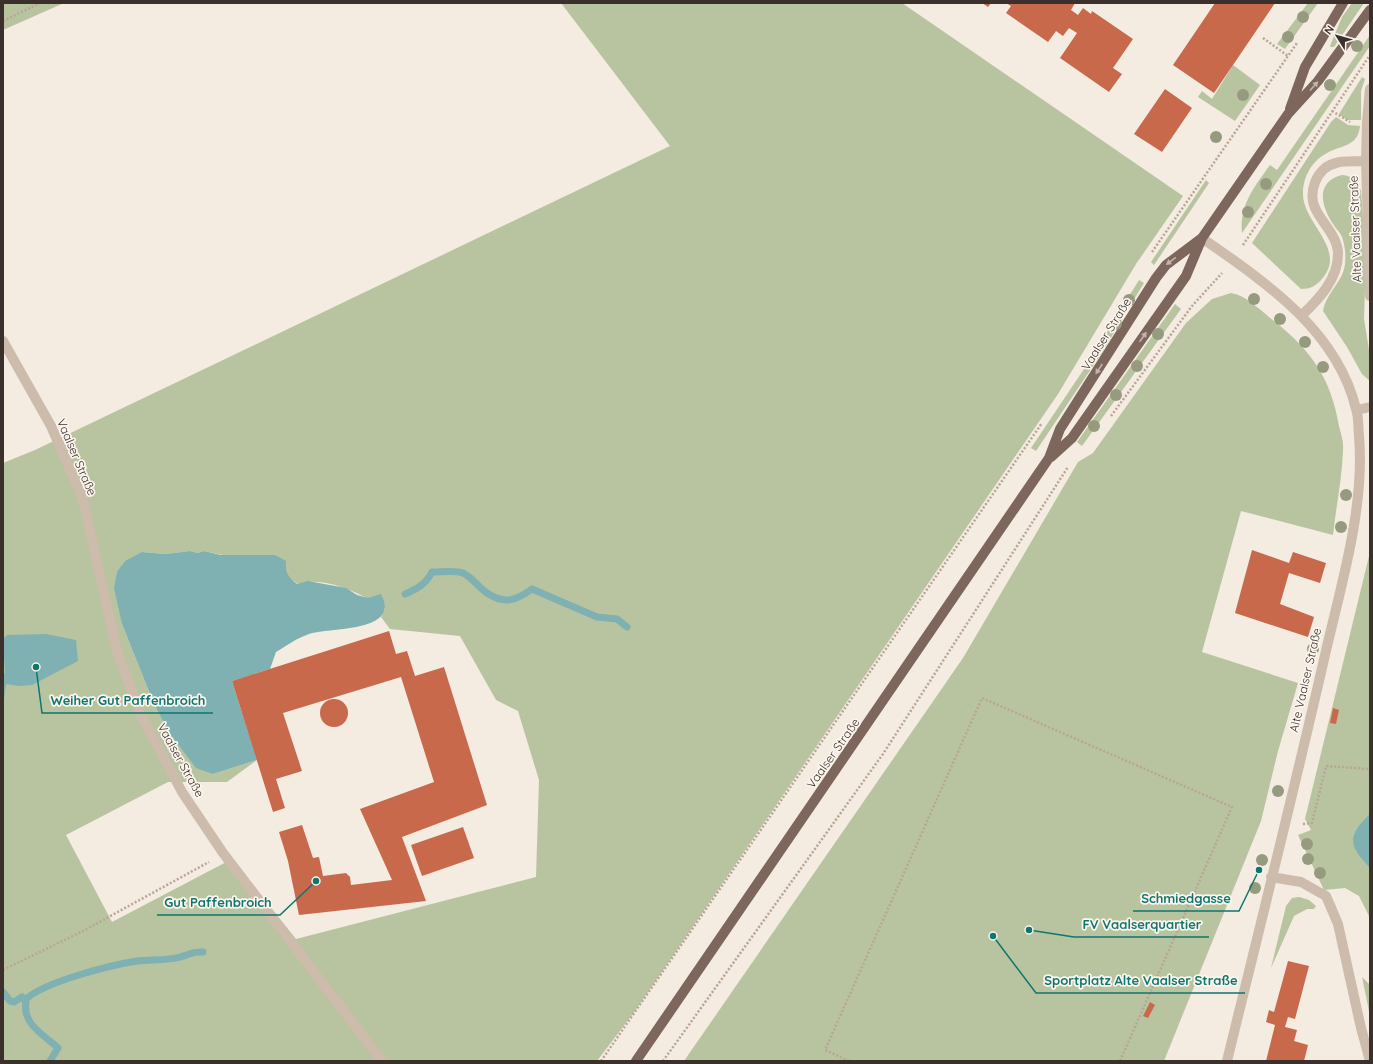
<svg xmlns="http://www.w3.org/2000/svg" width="1373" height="1064" font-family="Quicksand,sans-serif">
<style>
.green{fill:#b8c4a0;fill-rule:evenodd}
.water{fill:#7fb0b2}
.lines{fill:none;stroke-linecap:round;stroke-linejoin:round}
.stream{stroke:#7fb0b2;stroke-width:7}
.building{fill:#c8694b}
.path{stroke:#b9a596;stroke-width:2.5;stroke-dasharray:2 2;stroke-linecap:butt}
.service{stroke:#cdbbac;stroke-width:10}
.minor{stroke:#cdbbac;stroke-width:10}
.primary{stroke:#7d675c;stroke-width:10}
.tree{fill:#969b7f}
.oneway{fill:#c2b5ac}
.labels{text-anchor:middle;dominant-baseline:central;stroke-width:3.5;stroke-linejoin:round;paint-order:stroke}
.street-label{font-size:12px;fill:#3b302b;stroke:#fbf5ee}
.leader{fill:none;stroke:#0f766e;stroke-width:1.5}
.callout-dot{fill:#0f766e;stroke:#fbf5ee;stroke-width:1.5}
.callout-label{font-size:13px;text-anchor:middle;font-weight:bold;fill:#0f766e;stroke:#fbf5ee;stroke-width:3.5;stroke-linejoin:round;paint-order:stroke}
</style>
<rect width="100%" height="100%" fill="#f4ebe1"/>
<!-- green -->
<path class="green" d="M3,3H64L3,30Z
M561,3H902L1183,196L1136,264L1058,394L635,1011L597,1061H3V707L4,701L3,463L35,450L670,146ZM190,551L198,553L204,551L285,568L289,578L298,584C324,575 363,594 385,609L381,617L390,629L460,636L496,700L518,711L539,780L536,877L296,939L232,859L112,922L66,835L168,782H227L257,760L213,774L168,731L154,704L122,624L142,552L165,554Z
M1308,3H1318L1285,49L1277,44Z
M1352,3H1364L1334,47H1331L1330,46L1342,17Z
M1370,35V46L1242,233C1239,205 1255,186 1270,165L1277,170Z
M1233,65L1260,85L1235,121L1198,97L1202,91L1212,99Z
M1362,77L1365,79L1361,91V120H1347L1339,114Z
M1336,117L1348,125L1360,126C1358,147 1341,145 1327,153C1313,160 1303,176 1303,193C1302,223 1348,249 1322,279C1316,286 1310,289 1301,289L1252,243L1331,122Z
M1342,175C1353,176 1357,181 1361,191L1366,255L1364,319L1370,356V381L1362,374L1347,347L1323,311C1326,293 1343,282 1345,264C1346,256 1345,245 1342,237C1340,232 1336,229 1333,224C1321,206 1315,182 1342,175Z
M1206,180L1209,183L1154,265L1151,262Z
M1139,280L1144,283L1101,354L1036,451L1031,448L1082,372Z
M1231,293C1246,295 1261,311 1274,321C1312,351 1331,379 1339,426C1341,434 1344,443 1343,450C1342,479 1336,507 1333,535L1241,511L1202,652L1298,683L1278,751L1261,821L1164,1061H684L963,658L1078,462L1093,453L1186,323L1212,299Z
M1175,304L1181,309L1082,446L1077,442Z
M1370,552V918L1359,896L1345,888L1324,890L1298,835L1311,830L1305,819Z
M1299,897L1309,900L1316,906L1314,909H1307L1294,916L1271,968L1286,906L1292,898Z
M1362,977L1370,985V1017V1016Z"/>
<!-- water -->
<path class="water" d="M190,551L198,553L204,551L221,555H275L286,561C285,573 289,578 297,584L308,581L346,588L357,595L368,598L381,594C402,633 328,627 309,634C297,638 286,646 276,652L270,669L232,681L257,760L213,774L196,768L168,731L154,704L122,624L114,588L117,572L125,561L142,552L165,554Z
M46,634L76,640L78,661L32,685L19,686L6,684L3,707V675L5,673L3,639L7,635Z
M1370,814V868C1348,845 1347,836 1370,814Z"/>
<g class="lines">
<!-- stream -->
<path class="stream" d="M405,594C417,589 426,584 432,572C441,572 455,570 463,573C473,578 478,587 487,593C505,605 517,600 532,589L597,617L617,619L627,627
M3,992L10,1001L14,1002L22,997L26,1002C22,1024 44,1035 58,1048L50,1061
M25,1000C43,982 111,965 137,961C151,959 166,961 180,957C190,955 191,951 203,952"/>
</g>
<!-- building -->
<path class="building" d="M982,3H991L988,7Z
M1006,3H1075L1071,10L1078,15L1083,8L1091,14L1092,11L1133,39L1113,68L1122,74L1109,92L1060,58L1077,33L1069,28L1063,36L1056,31L1048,42L1006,13L1011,6Z
M1215,3H1275L1214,93L1173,65Z
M1165,89L1192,108L1162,152L1134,134Z
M1252,550L1289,563L1293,552L1326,563L1320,583L1289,573L1280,604L1314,617L1308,637L1235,613Z
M389,631L396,654L407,651L415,676L444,667L487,805L402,837L426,901L299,915L288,861L279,832L302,825L313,858L319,857L323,876L346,873L350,877L351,885L392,880L360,809L434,782L401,677L283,713L302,771L276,779L285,808L273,812L232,681Z
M320 713a14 14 0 1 1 28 0a14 14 0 1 1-28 0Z
M1333,708L1339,710L1336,724L1330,723Z
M463,827L474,858L422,876L411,845Z
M1288,961L1309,966L1295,1019L1288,1017L1285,1027L1297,1030L1294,1041L1308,1045L1304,1061H1266L1275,1025L1266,1022L1269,1010L1274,1012Z
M1150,1002L1155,1005L1148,1018L1143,1016Z"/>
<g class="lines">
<!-- path -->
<path class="path" d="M3,21L40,3
M1263,38L1288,56
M1332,111L1350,122
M1243,245L1370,55
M1152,252L1297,43
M1111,416L1192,306L1222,273
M1303,824L1312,823L1326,766L1370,769
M3,970L83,931L209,862
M601,1061L1042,423
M663,1061L883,754L1068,467
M849,1061L825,1050L982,698L1232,807L1120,1061"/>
<!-- service -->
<path class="service" d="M1370,89L1367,122L1366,161L1370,296
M1302,315C1319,299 1338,279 1338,254C1338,237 1323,224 1316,210C1307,194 1316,167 1336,163C1345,160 1357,162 1366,161
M3,341L51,426L83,500L117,651L140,713L182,792L223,853L382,1061"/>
<!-- minor -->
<path class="minor" d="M1202,238C1265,282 1337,330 1356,409C1359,418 1358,427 1359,436C1365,508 1341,585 1325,655C1294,791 1260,926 1227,1061
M1357,410L1370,407
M1271,877L1301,882L1326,896L1338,924L1361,1028L1370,1061"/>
<!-- primary -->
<path class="primary" d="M1290,109L1305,67L1343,3
M1051,457L1072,438L1186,276L1202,238L1288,114L1318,81L1370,10
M636,1061L1049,458L1060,429L1156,278L1166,265L1202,238"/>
</g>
<!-- trees -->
<g class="tree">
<circle cx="1303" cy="17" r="6"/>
<circle cx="1288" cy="37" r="6"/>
<circle cx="1357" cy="46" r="6"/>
<circle cx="1330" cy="85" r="6"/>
<circle cx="1243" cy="95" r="6"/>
<circle cx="1216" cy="137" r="6"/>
<circle cx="1266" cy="184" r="6"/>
<circle cx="1248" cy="212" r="6"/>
<circle cx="1254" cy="299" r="6"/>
<circle cx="1129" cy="300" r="6"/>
<circle cx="1280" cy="319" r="6"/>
<circle cx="1116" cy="324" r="6"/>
<circle cx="1158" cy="334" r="6"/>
<circle cx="1305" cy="342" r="6"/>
<circle cx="1137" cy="366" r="6"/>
<circle cx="1323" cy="367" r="6"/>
<circle cx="1116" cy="395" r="6"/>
<circle cx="1094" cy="426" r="6"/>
<circle cx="1346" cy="495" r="6"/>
<circle cx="1341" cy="527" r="6"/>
<circle cx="1313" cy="649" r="6"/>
<circle cx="1278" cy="791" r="6"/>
<circle cx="1307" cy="844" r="6"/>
<circle cx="1308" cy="859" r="6"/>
<circle cx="1262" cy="860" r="6"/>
<circle cx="1320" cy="873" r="6"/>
<circle cx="1255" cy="888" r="6"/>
</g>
<!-- one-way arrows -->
<defs><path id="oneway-solid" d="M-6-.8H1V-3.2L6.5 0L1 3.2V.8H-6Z"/></defs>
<g class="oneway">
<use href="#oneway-solid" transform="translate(1314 86) rotate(-48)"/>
<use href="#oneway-solid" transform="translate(1171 261) rotate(143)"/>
<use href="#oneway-solid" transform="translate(1143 337) rotate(-55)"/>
<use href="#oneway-solid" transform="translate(1099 369) rotate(123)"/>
</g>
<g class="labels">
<!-- street labels -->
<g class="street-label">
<text transform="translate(1355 229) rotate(-92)">Alte Vaalser Straße</text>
<text transform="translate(1106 334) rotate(-58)">Vaalser Straße</text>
<text transform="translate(77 457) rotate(67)">Vaalser Straße</text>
<text transform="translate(1305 680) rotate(-77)">Alte Vaalser Straße</text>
<text transform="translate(833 753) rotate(-55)">Vaalser Straße</text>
<text transform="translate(181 760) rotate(61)">Vaalser Straße</text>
</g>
</g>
<!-- callouts -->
<path class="leader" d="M36 667L42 713H213M1259 870L1239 911H1133M316 881L280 915H157M1029 930L1074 937H1209M993 936L1036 993H1245"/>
<g class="callout-dot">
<circle cx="36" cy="667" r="4"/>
<circle cx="1259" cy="870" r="4"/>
<circle cx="316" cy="881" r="4"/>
<circle cx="1029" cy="930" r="4"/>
<circle cx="993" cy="936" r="4"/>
</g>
<g class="callout-label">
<text x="128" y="705">Weiher Gut Paffenbroich</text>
<text x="1186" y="903">Schmiedgasse</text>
<text x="218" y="907">Gut Paffenbroich</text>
<text x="1142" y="929">FV Vaalserquartier</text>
<text x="1141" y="985">Sportplatz Alte Vaalser Straße</text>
</g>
<!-- border -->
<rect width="1373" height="1064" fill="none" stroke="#3b302b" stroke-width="8"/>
<!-- north arrow -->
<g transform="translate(1337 36) rotate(307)" stroke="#fbf5ee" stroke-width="3" paint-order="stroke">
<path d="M0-3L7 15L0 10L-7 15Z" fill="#3b302b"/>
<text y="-6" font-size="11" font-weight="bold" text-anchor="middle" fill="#3b302b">N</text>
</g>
</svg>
